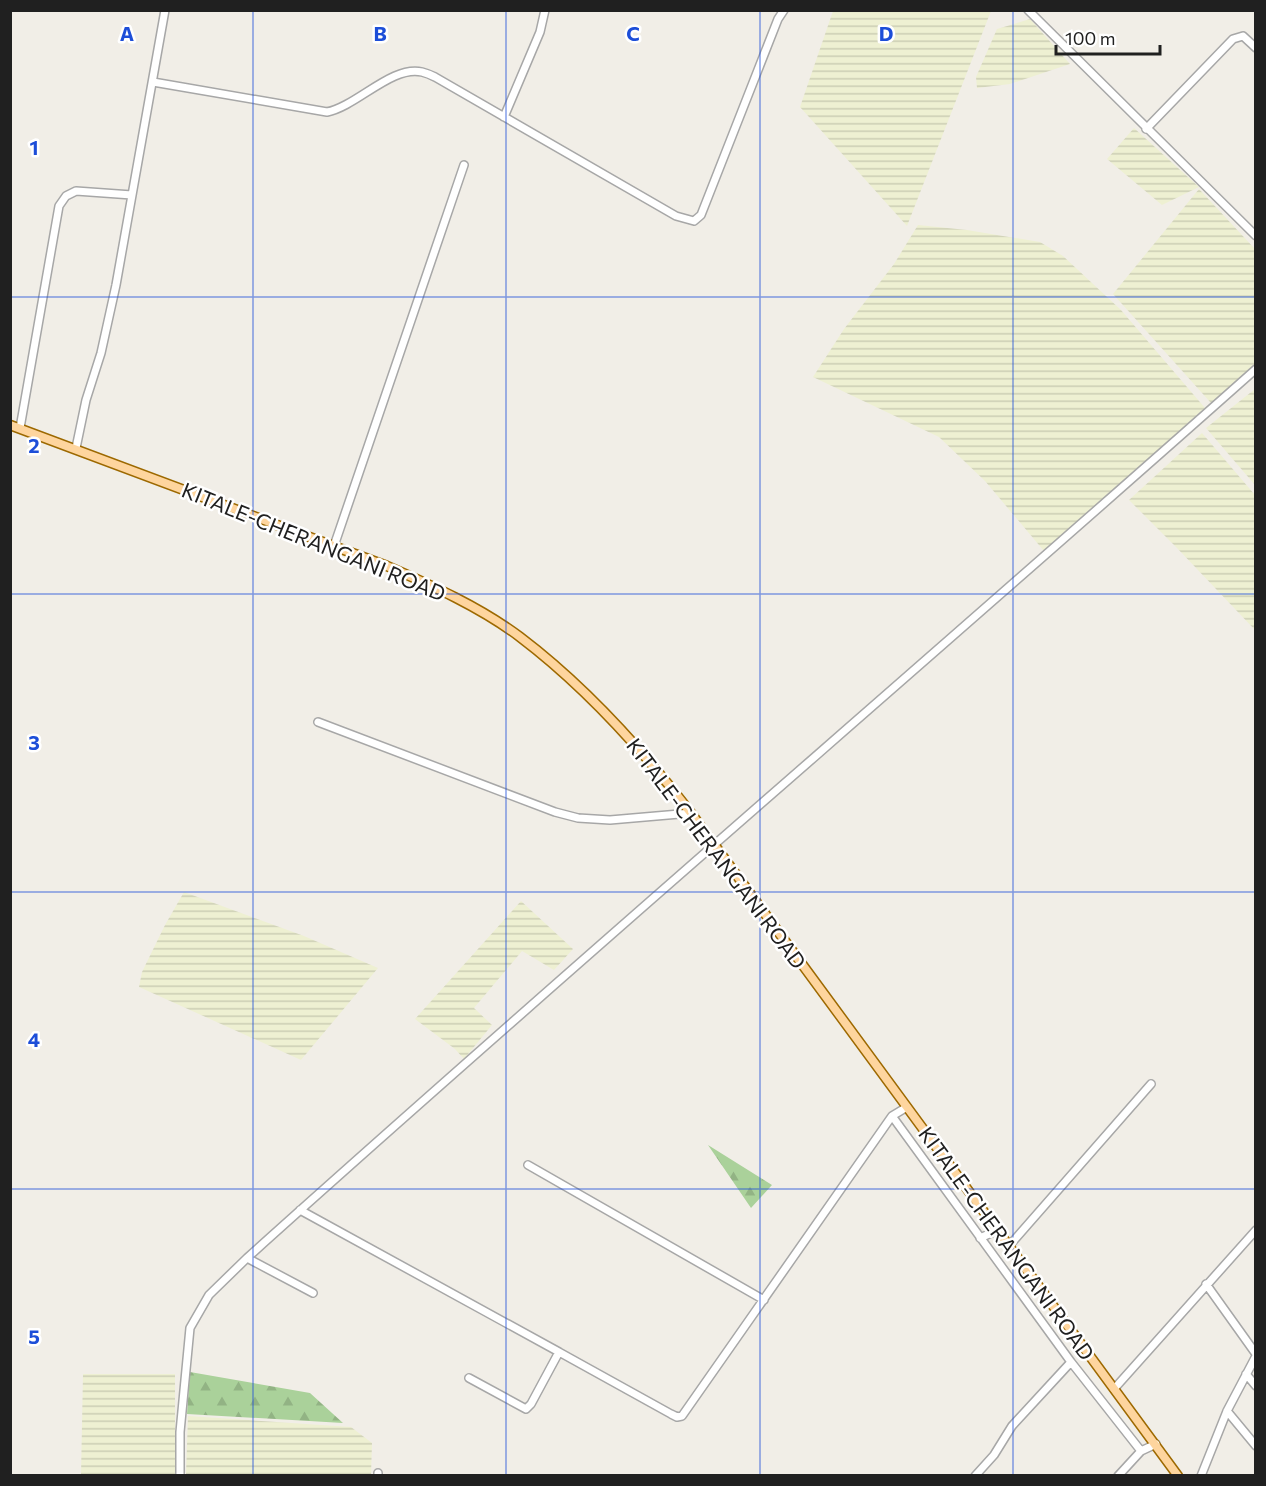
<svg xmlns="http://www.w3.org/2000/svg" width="1266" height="1486" font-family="Commissioner,sans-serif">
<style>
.farmland{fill:url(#farmland-rules)}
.forest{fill:url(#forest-firs)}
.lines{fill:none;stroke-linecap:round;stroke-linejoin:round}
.minor-casing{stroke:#a7a7a7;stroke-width:10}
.major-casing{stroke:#9d6900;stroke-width:11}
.minor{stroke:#fff;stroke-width:7}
.major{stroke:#fed59e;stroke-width:8}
.grid{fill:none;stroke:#1d4ed8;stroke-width:1.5;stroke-opacity:0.55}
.labels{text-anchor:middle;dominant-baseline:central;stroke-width:5;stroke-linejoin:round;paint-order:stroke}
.street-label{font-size:21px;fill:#202020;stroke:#fff}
.grid-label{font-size:20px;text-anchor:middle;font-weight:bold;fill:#1d4ed8;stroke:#fff;stroke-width:5;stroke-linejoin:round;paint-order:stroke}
</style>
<defs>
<pattern id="farmland-rules" width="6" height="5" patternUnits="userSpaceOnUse" patternTransform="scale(1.5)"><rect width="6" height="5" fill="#eef0d2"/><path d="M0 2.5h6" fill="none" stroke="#ccceb4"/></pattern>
<pattern id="forest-firs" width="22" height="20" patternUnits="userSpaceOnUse" patternTransform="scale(1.5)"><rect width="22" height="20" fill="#aad19a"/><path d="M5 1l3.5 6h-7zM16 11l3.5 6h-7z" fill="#92b384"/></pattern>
</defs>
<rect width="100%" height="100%" fill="#f1eee7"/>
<!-- farmland -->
<path class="farmland" d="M833,11H991L907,226L800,107Z
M1030,19L1070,64L1010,84L977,88L976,77L997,29Z
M1134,128L1199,187L1162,205L1107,159Z
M1199,189L1255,249V364L1211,403L1113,294Z
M918,225L967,230L1040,242L1063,256L1121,310L1205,408L1044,551L985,481L939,437L813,377L844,329L894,264Z
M1255,389V485L1206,428Z
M1202,433L1255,495V630L1177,548L1129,500Z
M184,892L304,936L378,968L301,1060L139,987L142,972L165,925Z
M521,901L573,949L554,970L522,951L474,1008L492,1025L464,1059L455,1049L415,1019Z
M83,1374H175V1475H81Z
M188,1416L351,1427L372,1443L371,1475H186Z"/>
<!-- forest -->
<path class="forest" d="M708,1145L772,1185L751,1208Z
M190,1372L310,1393L343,1423L187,1414Z"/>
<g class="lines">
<defs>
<path id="minor" d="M1028,10L1256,236
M153,82L327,112C357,106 392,65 422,72C426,73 431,75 435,77L676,216L694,221L701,215L778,19L784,10
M504,117L540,32L545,10
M1146,129L1233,39L1243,36L1256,48
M20,428L59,206L66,196L76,191L132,195
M76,448L86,400L101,353L116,285L165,10
M334,546L464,165
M318,722L555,812L578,818L610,820L691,813
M892,1116L1071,1362L1141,1451
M528,1165L764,1300
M300,1210L559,1352
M980,1238L998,1230
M1009,1246L1151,1084
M1206,1284L1256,1354
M313,1293L247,1258C580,958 921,667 1256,369
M1246,1374L1256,1386
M469,1378L526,1409L531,1404L559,1352L671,1414L677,1417L682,1416L892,1116L907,1107
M1114,1389L1256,1230
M1227,1411L1256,1446
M180,1476V1432L190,1328L209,1295L247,1258
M378,1476V1473
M975,1476L994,1455L1012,1426L1071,1362
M1118,1476L1141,1451L1156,1444
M1201,1476L1227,1411L1256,1356"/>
<path id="major" d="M10,425L387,566C433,586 480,607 520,637C586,687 641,748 691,813L1178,1476"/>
</defs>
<!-- minor casing -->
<use href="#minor" class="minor-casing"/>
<!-- major casing -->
<use href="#major" class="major-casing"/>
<!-- minor -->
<use href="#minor" class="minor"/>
<!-- major -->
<use href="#major" class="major"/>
</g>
<!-- grid -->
<path class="grid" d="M253,10V1476M506,10V1476M760,10V1476M1013,10V1476M10,297H1256M10,594H1256M10,892H1256M10,1189H1256"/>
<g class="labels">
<!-- street labels -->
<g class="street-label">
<text transform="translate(314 541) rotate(22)">KITALE-CHERANGANI ROAD</text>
<text transform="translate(717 853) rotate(53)">KITALE-CHERANGANI ROAD</text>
<text transform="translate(1007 1243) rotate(54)">KITALE-CHERANGANI ROAD</text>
</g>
</g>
<g class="grid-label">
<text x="127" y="41">A</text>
<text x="380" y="41">B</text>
<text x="633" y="41">C</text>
<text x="886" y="41">D</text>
<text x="34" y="155">1</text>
<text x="34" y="453">2</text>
<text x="34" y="750">3</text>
<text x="34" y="1047">4</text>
<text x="34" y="1344">5</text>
</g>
<!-- border -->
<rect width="1266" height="1486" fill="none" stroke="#202020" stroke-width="24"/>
<!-- scale -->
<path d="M1056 45v9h104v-9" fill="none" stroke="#202020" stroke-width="3"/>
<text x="1065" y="45" font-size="18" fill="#202020" stroke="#ffffff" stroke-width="4.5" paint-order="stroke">100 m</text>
</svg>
